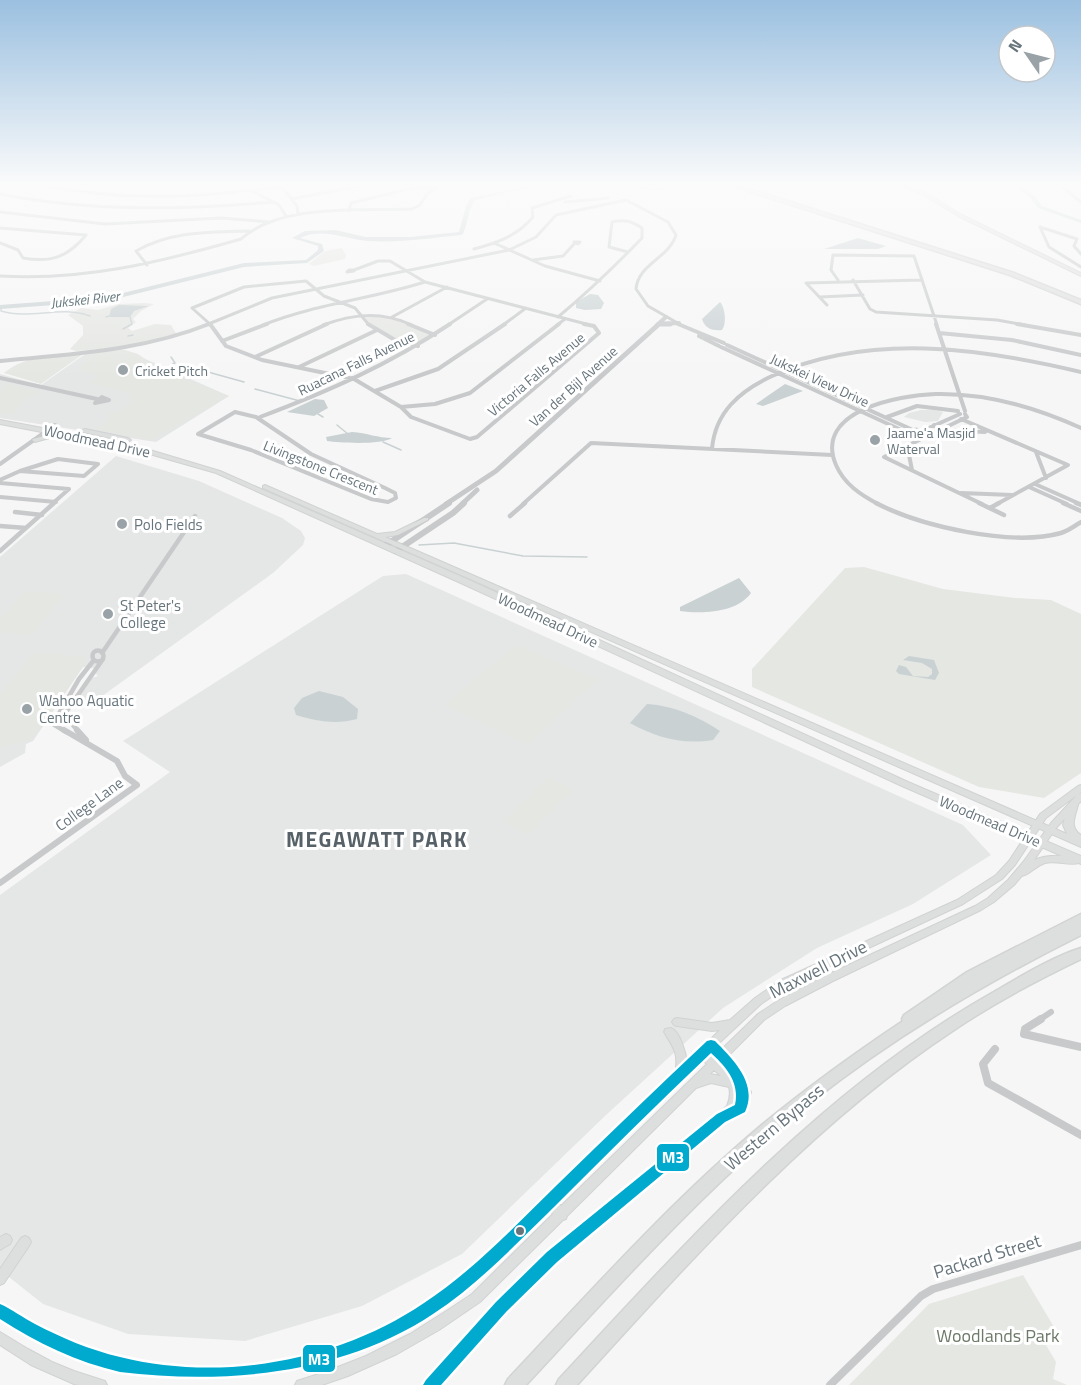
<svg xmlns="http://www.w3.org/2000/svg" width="1081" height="1385" font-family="'Titillium Web',sans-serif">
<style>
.built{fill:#e5e6e6}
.green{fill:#e5e7e3}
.water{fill:#c9d1d3}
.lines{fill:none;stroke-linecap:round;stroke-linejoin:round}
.stream{stroke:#c9d1d3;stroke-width:1.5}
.river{fill:#c9d1d3;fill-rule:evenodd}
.secondary-casing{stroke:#d1d2d3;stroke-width:2}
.primary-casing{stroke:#d1d2d3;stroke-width:2}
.motorway-casing{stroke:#d2d3d3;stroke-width:3}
.minor-far4{stroke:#c7c9ca;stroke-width:3}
.minor-far3{stroke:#c7c9ca;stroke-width:4}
.minor-far2{stroke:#c7c9ca;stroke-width:4.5}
.minor-far1{stroke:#c7c9ca;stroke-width:6}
.minor{stroke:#c7c9ca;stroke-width:8}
.tertiary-far2{stroke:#c7c9ca;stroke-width:4}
.tertiary-far1{stroke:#c7c9ca;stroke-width:5}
.tertiary{stroke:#c7c9ca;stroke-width:6}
.secondary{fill:#dddede;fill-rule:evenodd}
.primary{fill:#dddede;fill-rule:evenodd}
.motorway{fill:#dddede;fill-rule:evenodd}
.bus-1-casing{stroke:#fff;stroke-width:5}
.bus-1{fill:#00a9ce;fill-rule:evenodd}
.poi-dot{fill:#98a2a7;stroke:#fff;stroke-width:2}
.bus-dot{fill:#66747c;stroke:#fff;stroke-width:2}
.labels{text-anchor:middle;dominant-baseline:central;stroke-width:6;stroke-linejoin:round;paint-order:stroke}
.far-water-label{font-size:14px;font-style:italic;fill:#66797e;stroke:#fff}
.far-street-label{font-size:14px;fill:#66747c;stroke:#fff}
.far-poi-label{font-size:14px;fill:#66747c;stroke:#fff;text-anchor:start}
.street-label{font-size:15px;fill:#66747c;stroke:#fff}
.poi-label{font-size:15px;fill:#66747c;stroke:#fff;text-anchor:start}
.near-street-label{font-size:18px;fill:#66747c;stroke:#fff}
.near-park-label{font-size:18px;fill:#6d7a68;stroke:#fff}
.district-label{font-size:21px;font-weight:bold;letter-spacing:1.5px;fill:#576168;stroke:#fff}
.line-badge{stroke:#fff;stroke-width:2}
.badge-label{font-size:16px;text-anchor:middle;font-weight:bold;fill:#fff}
</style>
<rect width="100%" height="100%" fill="#f6f6f6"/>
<!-- built -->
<path class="built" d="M125,350L229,396L156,442L0,418V374L41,385L88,352Z
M921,410H934L943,412L938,421L925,422L904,417L909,413Z
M116,456L199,481L282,518L301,531L305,538L303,545L273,573L98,699L79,708L75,702L92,678L98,676L95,673L99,669L83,667L33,741L26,744L25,753L0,767V557Z
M406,574L963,825L991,855L913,904L817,948L723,1008L606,1115L462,1254L362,1306L245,1341L128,1334L43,1304L0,1270V895L170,772L123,741L383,576Z"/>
<!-- green -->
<path class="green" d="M342,248L346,255L345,259L314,266L309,264L325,251Z
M145,303L154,304L141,311L133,319L136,322L128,328L132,331L155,324L171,325L177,335L123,347L76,351L70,349L83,335V326L68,315L81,308L98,310L119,304Z
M361,314L388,316L432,336L418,345C396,340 376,332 361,314Z
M125,350L138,354L170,377L183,378L229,396L150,440L95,429L110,420L108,414L120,411L131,402V394L90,383L98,377L78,369L93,353Z
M86,352L41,384L4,373C27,354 57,356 86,352Z
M8,384L40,392L21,402L16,414L0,413V391Z
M864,567L943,589L1015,598L1051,600L1081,614V773L1044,798L979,787L752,687V669L845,568Z
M24,591L64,594L32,635L0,632V620Z
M516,645L598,679L528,745L444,705Z
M37,652L83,657L87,661L31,740L0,747V695L32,654Z
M548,777L574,789L528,835L502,822Z
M1023,1275L1054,1327L1048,1329L1046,1345L1056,1362L1053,1379L1067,1385H849L929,1304Z"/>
<!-- water -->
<path class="water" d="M858,238L886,246L878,249H824Z
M590,294L598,295L604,303L601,309L585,310L576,308V302Z
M720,302C725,307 727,324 722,330C713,331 705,329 702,319Z
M119,305L149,306L134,311L130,317H109L111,309Z
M785,384L803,391L763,406L756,404Z
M315,399L324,400L328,408L314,416L287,412Z
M352,432C367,433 378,438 392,438C382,445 340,443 327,441L326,437Z
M739,578L751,593C737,613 702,614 680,611V607Z
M909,656L934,660L939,673L935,680L899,674L896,671L899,665L906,667L913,676L928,677L932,674V669L922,663L903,660Z
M319,691L343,697L358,709L357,719C335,725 317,721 296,715L294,708L302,698Z
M647,704C675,706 697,716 720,731L713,740C683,745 657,738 630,723Z"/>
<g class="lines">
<!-- stream -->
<path class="stream" d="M524,183L525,187
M1,307V311C31,320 60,305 90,316
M106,317L109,316
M123,329L132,324L130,317
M128,336L133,335
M171,357L175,363L171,365L173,371L185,369
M208,372L244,382
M255,389L300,401
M318,414L323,417
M337,425L348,434
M383,442L401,450
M419,545L454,543L523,556L587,557"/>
<!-- river -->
<path class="river" d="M541,183H548L475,200C468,210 468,223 463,234L461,235C430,238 399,243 368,241C345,239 322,227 300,238L322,244L324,251L307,263L244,267L107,301L0,309V305L107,297L244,263L306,260L318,250V246L292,238L305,231L335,230L366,237H410L459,232L466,206L471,198Z
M601,183L658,188L688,183H697L658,190L603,184Z
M782,183H813L811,184H784Z
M1004,183H1010L1021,186L1034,195L1042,206L1081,220V223L1038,208L1030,197L1017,188Z"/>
<defs>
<path id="secondary" d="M891,183H896L924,192L960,214L1081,273V276L958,216L922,194Z
M1081,785V792L1079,794L1081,793V801L1056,828L1030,866L1014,885L994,902L981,910L833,981L785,1006L764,1020L728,1056L751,1092L745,1111L729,1120L724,1121L556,1261L505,1311L439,1385H425L427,1381L497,1303L548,1253L727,1106C730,1099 731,1094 729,1087L711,1083L696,1088L567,1216L566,1219L563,1220L480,1302L439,1330L397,1354L348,1376L322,1385H295L297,1381L325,1372L366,1356L410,1334L451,1308L472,1294L553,1214L549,1210C508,1249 471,1290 422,1319C289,1385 131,1385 0,1318V1305C10,1309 18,1316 27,1322C45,1333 64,1342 84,1349C179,1382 287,1373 377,1331C415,1312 449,1287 482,1260L675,1074C679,1054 674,1048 664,1032L665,1029C667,1029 669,1028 671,1028C680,1031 686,1054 687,1062L720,1030L712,1031L677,1026L674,1025L672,1022L674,1019L677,1018L712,1023L730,1020L755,998L781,980L957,900L996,875L1009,861L1040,814L1078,786ZM1077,795L1051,823L1024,861L1008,880L988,898L975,906L827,975L779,1000L758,1014L722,1049L717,1045L761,1004L787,986L963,904L1002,879L1015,865L1046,818ZM711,1052L715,1056L713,1057L708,1054ZM702,1060L707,1064L561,1206L557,1202ZM714,1070L721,1076L710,1074Z
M6,1234L10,1236L12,1240L10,1244L0,1250V1237Z
M25,1236L29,1238L31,1242L29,1246L4,1283L0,1285V1269L21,1238Z
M0,1332L28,1349L52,1362L74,1371L105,1381L107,1385H78L74,1384L31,1365L0,1345Z"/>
<path id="primary" d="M0,420L133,445L220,471L469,580L908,782L1081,856V864L1079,863C1069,866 1056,860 1045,863C1035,866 1028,877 1019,876L1017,873C1028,859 1045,855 1062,856L902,786L463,584L216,473L132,449L60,435L35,442L32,440L33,439L52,434L0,424Z
M85,429L128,438L131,440L128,442L83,432V430Z
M265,485L377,534L395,532L424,518H428V520L398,535L385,537L1067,834L1063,825L1068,805L1070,803H1076L1078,805C1075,817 1069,827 1081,835V847L263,488V486Z"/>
<path id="motorway" d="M723,183H731L1014,273L1081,300V304L1010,275Z
M1081,914V935C985,983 893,1037 809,1104C705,1188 616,1288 526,1385H505L508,1379C590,1292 671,1201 763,1124C808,1087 855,1053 903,1021L902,1019L904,1015L967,972Z
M1081,948V959C1037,980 994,1003 954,1030C810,1125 693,1258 577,1385H556L559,1379C689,1239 824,1088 992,993C1018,978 1052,957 1081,948Z"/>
</defs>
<!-- secondary casing -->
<use href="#secondary" class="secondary-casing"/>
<!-- primary casing -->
<use href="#primary" class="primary-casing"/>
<!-- motorway casing -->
<use href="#motorway" class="motorway-casing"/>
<!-- minor-far4 -->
<path class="minor-far4" d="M30,183C104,199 176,200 251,190
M152,183H181
M1057,183L1081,202
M1059,185L1070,183
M282,187L310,183
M0,194C91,212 181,210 274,202
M291,199L375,183
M565,202L608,198
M349,211L351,203L417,187L434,189
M0,212L105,224L221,218L270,222
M286,216L279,205L251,190L282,187L297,206L298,214
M0,228L86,235C68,257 51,263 23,258L18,250L0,243
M574,242H580L578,244Z
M494,243L545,266L600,281
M474,249C497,243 517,236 533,217L532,208L571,196
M1081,254L1074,246L1077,239L1040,227L1049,247L1081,267
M533,260L563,256L575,243
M147,265L136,251C171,231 210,232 249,231
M349,270H353L354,271L347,272Z
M354,270L378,261H390L425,282L590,325
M0,276C84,281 161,262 241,239C281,203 360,211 412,209L420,205L427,194L444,183
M838,280L831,270L833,255L914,256L937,325
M853,280L870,309L876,312L997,320L1025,325
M820,297L863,295
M827,305L806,283L921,280
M392,317L447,287
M558,317C588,292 615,266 642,238V228C632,221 624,219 612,222L609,247L628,252
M206,325L272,298L509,250L536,237L556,215L626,200L668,222L676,235C669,258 638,264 636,289L648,306L681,325
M211,325L192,308L244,287L306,281L324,296L355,308L369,325
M263,325C315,304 371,299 425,282
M323,325C353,314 381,311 412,325
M448,325L487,299
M503,325L526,308
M557,325L565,319"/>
<!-- minor-far3 -->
<path class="minor-far3" d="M210,324L226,346L262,360L354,379L401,407L411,417L470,439L477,437L599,333L594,326L584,324
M368,324L395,340L418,346
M408,324L435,335
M678,324L724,343
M936,324L965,411
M1017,324L1081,335
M939,333L1012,340L1081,355
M699,336L719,346
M222,341L267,324
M727,345L915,431
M721,347L910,434
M255,357L327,324
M0,361C71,354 142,351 209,324
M299,367L377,330
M0,378L97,399
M375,391L438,369L505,324
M102,397L109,400L95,403Z
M401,407L435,404L470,393L559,324
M235,412L256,417L311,454L385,488L395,493L396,498L388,502L371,499L251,450L198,434Z
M965,414L967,417L884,457L982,504
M260,417C329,391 388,365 450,324
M887,417L917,406L958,411
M961,419L1068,465L997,504
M934,425L940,430L985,432
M912.5 433a3.5 3.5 0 1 1 7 0a3.5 3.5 0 1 1-7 0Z
M920,432L960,414
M907,445L912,470
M712,449C715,412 740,391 772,376C870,332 980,348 1081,372
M1036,452L1046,478
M58,459L98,464L84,476L20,471Z
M0,464L55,425
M0,480L20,471
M0,483L69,489L52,504
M1035,484L1080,504
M1029,487L1067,504
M961,493L1012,495
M0,497L56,502
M523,504L591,443L832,455
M878,504C861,495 844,484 836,465C813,411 898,395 936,394C987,393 1035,407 1081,428"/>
<!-- minor-far2 -->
<path class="minor-far2" d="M876,503C920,526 1011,547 1061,533C1068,531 1075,526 1081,522
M979,503L1004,515
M1063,503L1081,511
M1076,503L1081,505
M990,508L999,503
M15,512L42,515
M510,516L525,503
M0,526L26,528
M0,551L54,503
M92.5 656a5.5 5.5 0 1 1 11 0a5.5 5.5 0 1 1-11 0Z
M102,653L195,516
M66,732L53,724L79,679L94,660
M79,732L64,715L103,659"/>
<!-- minor-far1 -->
<path class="minor-far1" d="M77,730L86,740
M0,883L137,785L125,776L117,761L64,730
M1039,1020L1051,1012"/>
<!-- minor -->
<path class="minor" d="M1041,1019L1025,1029L1024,1034L1081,1047
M995,1049L983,1064L988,1083L1081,1135
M830,1385L921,1296L933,1289L1081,1245"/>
<!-- tertiary-far2 -->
<path class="tertiary-far2" d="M661,324L679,323
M657,325L666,317"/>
<!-- tertiary-far1 -->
<path class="tertiary-far1" d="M661,324H670
M446,504L496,471L659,324
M462,504L477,490"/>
<!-- tertiary -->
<path class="tertiary" d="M386,545L449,503
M396,551L453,513L464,503"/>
<!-- secondary -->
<use href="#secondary" class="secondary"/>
<!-- primary -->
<use href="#primary" class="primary"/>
<!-- motorway -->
<use href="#motorway" class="motorway"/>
<defs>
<path id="bus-1" d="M711,1040L715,1041C734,1060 758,1084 745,1112L725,1122L557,1262L506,1312L441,1385H423L426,1380L496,1302L547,1252L717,1114L735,1105C740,1082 726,1067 711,1053C656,1105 603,1158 549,1212C512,1248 476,1286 433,1314C343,1374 226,1385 120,1372C77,1362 37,1343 0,1319V1304C12,1309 23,1318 35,1324C62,1338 90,1350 120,1357C221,1382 337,1362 424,1303C474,1270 516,1225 559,1183C608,1135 657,1088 707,1041Z"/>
</defs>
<!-- bus-1 casing -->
<use href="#bus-1" class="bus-1-casing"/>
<!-- bus-1 -->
<use href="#bus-1" class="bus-1"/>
</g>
<!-- sky -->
<linearGradient id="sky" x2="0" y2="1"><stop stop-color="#9bc0e0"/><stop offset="0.49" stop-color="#fbfbfb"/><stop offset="1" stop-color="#fbfbfb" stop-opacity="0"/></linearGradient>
<rect width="1081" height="377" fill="url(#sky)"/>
<!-- markers -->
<g class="poi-dot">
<circle cx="123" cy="370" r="6"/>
<circle cx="875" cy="440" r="6"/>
<circle cx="122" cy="524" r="6"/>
<circle cx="108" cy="614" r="6"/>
<circle cx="27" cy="709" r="6"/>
</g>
<circle class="bus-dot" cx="520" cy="1231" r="5"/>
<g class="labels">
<!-- far-water labels -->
<g class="far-water-label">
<text transform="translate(85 299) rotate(-6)">Jukskei River</text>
</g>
<!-- far-street labels -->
<g class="far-street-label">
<text transform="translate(356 363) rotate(-26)">Ruacana Falls Avenue</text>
<text transform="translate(536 374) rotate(-40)">Victoria Falls Avenue</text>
<text transform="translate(820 380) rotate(25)">Jukskei View Drive</text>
<text transform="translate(573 386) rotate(-42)">Van der Bijl Avenue</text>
<text transform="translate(321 467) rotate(22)">Livingstone Crescent</text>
</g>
<!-- far-poi labels -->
<g class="far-poi-label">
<text x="135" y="370">Cricket Pitch</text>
<text x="887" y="432">Jaame'a Masjid<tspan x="887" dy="16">Waterval</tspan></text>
</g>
<!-- street labels -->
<g class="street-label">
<text transform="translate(97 441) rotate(12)">Woodmead Drive</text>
<text transform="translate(548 620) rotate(25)">Woodmead Drive</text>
<text transform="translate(89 804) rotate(-36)">College Lane</text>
<text transform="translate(990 821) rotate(23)">Woodmead Drive</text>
</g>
<!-- poi labels -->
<g class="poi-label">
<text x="134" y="524">Polo Fields</text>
<text x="120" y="605">St Peter's<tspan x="120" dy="17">College</tspan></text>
<text x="39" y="700">Wahoo Aquatic<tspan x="39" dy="17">Centre</tspan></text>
</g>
<!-- near-street labels -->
<g class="near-street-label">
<text transform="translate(818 969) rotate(-27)">Maxwell Drive</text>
<text transform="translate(774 1127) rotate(-40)">Western Bypass</text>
<text transform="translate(987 1256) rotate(-17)">Packard Street</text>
</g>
<!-- near-park labels -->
<g class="near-park-label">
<text x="998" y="1335">Woodlands Park</text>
</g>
<!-- district labels -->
<g class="district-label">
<text x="377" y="839">MEGAWATT PARK</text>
</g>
</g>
<g class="line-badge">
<rect x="656" y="1143" width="34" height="29" rx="6" fill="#00a9ce"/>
<rect x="302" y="1344" width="34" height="29" rx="6" fill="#00a9ce"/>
</g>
<g class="badge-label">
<text x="673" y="1163">M3</text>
<text x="319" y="1365">M3</text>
</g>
<!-- north arrow -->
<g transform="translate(1027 54) rotate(305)"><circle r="28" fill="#ffffff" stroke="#c2c7cb" stroke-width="1.5"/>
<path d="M0-4.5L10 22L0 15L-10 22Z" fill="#98a2a7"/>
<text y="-9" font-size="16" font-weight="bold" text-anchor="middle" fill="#66747c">N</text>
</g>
</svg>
